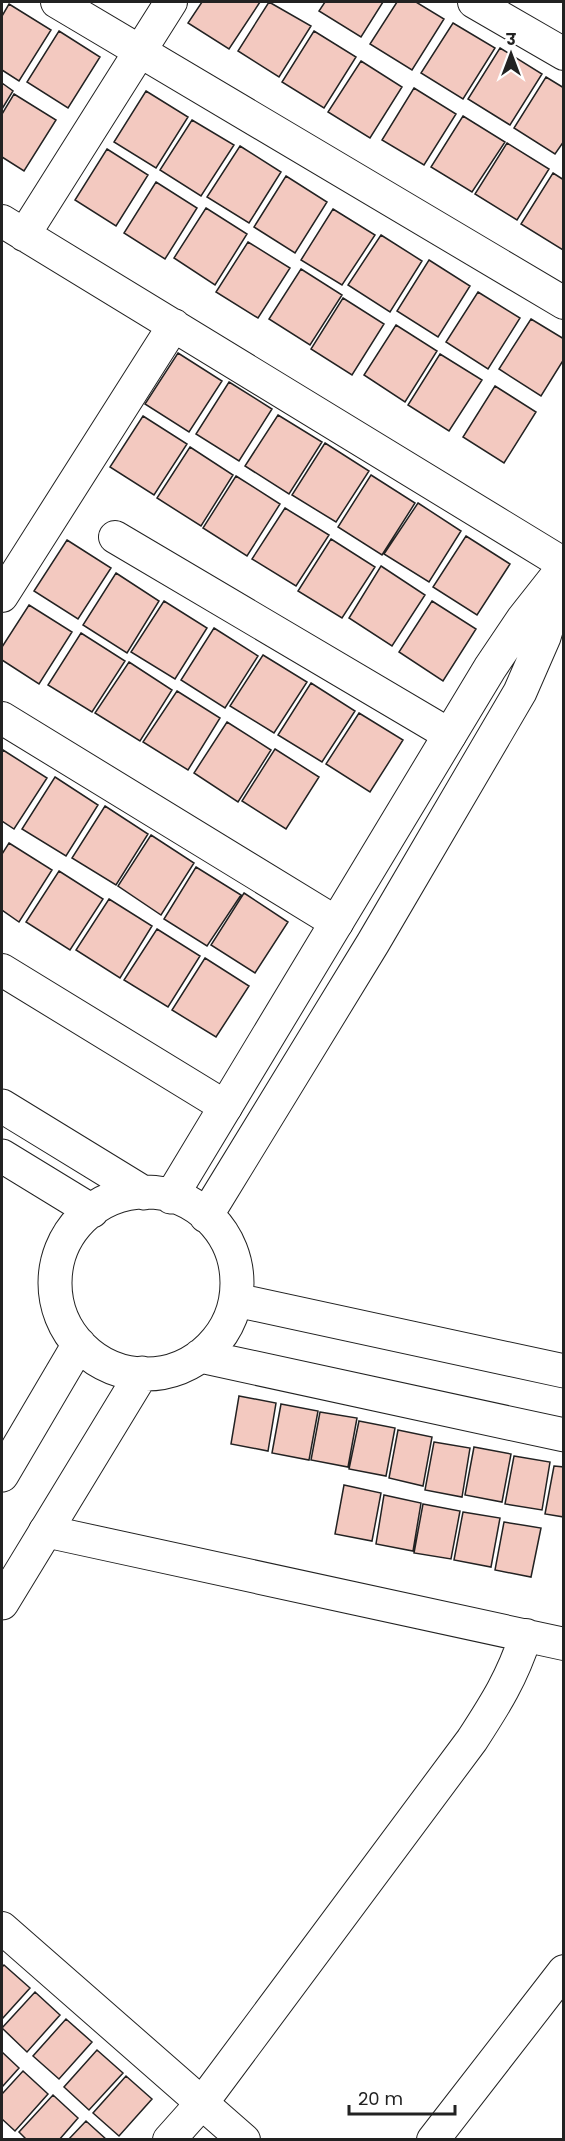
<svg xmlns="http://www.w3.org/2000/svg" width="565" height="2141" font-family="Poppins,'Noto Sans Devanagari',sans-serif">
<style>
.building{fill:#f3c9c0;stroke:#222;stroke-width:1.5}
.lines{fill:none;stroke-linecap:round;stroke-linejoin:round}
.street-casing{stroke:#222;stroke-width:34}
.secondary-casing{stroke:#222;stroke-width:35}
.street{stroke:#fff;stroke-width:32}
.secondary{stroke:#fff;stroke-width:33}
</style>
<rect width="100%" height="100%" fill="#fff"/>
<!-- building -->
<path class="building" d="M202,2H260L229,49L188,23Z
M269,2L311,26L279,77L238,51Z
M325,2H383L361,37L319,11Z
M397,2H416L444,19L412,70L370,44Z
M9,4L51,30L19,81L2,70V16Z
M453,23L495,48L463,99L421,73Z
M59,31L100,57L68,108L27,82Z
M314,31L356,57L324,108L282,82Z
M500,48L542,74L510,125L468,99Z
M361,61L402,87L370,138L328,112Z
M546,77L564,88V141L555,154L514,128Z
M2,83L13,91L2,109Z
M414,88L456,114L424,165L382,140Z
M146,91L188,117L156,168L114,142Z
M14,94L56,120L24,171L2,157V114Z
M463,116L505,142L472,192L431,167Z
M192,120L234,145L201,196L160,170Z
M507,143L549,169L517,220L475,194Z
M240,146L281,172L249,223L207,197Z
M107,149L148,175L116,226L75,200Z
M553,173L564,180L563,250L521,224Z
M286,176L327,202L295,253L254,227Z
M156,182L197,208L165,259L124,233Z
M206,208L247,234L215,285L174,258Z
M333,209L375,235L342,285L301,260Z
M381,235L422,261L390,312L348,285Z
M248,242L290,268L258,318L216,292Z
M429,260L470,286L438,337L397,311Z
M301,269L342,295L310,345L269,319Z
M478,292L520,318L488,369L446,342Z
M343,298L384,324L352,375L311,349Z
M531,319L564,339V359L541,396L499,369Z
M396,325L437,351L405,402L364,375Z
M178,353L222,381L189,432L145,404Z
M440,354L482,380L449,431L408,405Z
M229,382L272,409L239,461L196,434Z
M495,386L536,412L504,463L463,437Z
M278,415L322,442L289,494L245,466Z
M143,416L187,444L154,495L110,467Z
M325,443L369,471L336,522L292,495Z
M190,447L233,475L201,526L157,498Z
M371,475L415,503L382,555L338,527Z
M236,476L280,504L247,556L203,528Z
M418,503L461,531L429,582L384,554Z
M285,508L329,535L296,586L252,559Z
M466,536L510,564L477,615L433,587Z
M331,539L375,567L342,618L298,591Z
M67,540L111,568L78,619L34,591Z
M381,566L425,595L392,646L349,618Z
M116,573L159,601L127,653L83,625Z
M164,601L207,628L175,679L131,652Z
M432,601L476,629L443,681L399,652Z
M29,605L72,632L39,684L2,660V647Z
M214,628L258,656L225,708L181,680Z
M81,633L125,661L92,712L48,685Z
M263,655L307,682L274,733L230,706Z
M129,662L172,690L140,741L95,713Z
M311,683L355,711L322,762L278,735Z
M177,691L220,718L188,770L143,742Z
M359,713L403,740L370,792L326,764Z
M227,722L271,750L238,802L194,773Z
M275,749L319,777L286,829L242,801Z
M3,750L47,778L14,829L2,821V753Z
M55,777L98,805L66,856L22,829Z
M105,806L148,834L116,885L72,858Z
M151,835L194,863L161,915L118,886Z
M9,843L52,870L19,922L2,910V854Z
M196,867L241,895L207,946L164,919Z
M59,871L103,899L70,950L26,922Z
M244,893L288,922L255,973L211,945Z
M109,899L152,926L120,978L76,950Z
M157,929L200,956L168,1007L124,980Z
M205,958L249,986L216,1037L172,1010Z
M239,1396L276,1403L268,1451L231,1444Z
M281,1404L318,1411L309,1460L272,1453Z
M320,1412L357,1418L348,1467L311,1460Z
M359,1421L395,1428L386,1476L349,1469Z
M398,1430L432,1437L423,1486L389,1478Z
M434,1442L470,1448L462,1497L425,1490Z
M474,1447L511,1454L502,1502L465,1495Z
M514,1456L550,1462L542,1510L505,1504Z
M554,1466L564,1467V1517L545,1514Z
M344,1485L381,1493L372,1541L335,1534Z
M384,1495L421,1503L413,1551L376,1544Z
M423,1504L460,1511L451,1559L414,1553Z
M463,1512L500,1518L491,1567L454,1560Z
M504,1522L541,1528L531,1577L495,1570Z
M4,1965L30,1988L2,2019V1967Z
M35,1992L60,2015L27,2052L2,2028Z
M66,2019L92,2042L59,2079L33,2056Z
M97,2050L123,2073L89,2110L64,2087Z
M2,2052L19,2068L2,2087Z
M23,2071L48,2094L15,2131L2,2119V2094Z
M126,2076L152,2099L119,2136L93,2113Z
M53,2095L78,2118L59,2140H27L19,2132Z
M86,2121L107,2140H68Z"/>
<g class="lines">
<defs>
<path id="street" d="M57,2L564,303
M474,2L564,54
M2,221L564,564
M24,235L171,2
M115,537L450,735
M2,596L174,325
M2,718L337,923
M2,970L226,1107
M45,1531L564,1644
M2,1928L244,2140
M169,2140L202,2103L472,1740C496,1703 512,1678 526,1635
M433,2140L564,1971"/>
<path id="secondary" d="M2,1106L144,1193
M2,1156L92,1211
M55 1283a91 91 0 1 1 182 0a91 91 0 1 1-182 0Z
M171,1197L490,668L523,619L564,567
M206,1216L373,943L520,692L544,637L560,584
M236,1300L564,1371
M200,1356L564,1435
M2,1475L79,1344
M2,1603L142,1373"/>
</defs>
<!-- street casing -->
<use href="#street" class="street-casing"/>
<!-- secondary casing -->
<use href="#secondary" class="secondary-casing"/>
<!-- street -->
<use href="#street" class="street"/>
<!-- secondary -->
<use href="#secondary" class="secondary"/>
</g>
<!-- border -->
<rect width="565" height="2141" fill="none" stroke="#222222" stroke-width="6"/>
<!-- north arrow -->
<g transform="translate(511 54)" stroke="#ffffff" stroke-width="4.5" paint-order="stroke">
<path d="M0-4.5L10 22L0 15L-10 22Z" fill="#222222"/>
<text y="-9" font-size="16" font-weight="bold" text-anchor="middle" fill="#222222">उ</text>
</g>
<!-- scale -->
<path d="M349 2105v9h106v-9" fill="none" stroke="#222222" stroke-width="3"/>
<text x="358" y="2105" font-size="18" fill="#222222" stroke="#ffffff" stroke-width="4.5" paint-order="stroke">20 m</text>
</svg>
